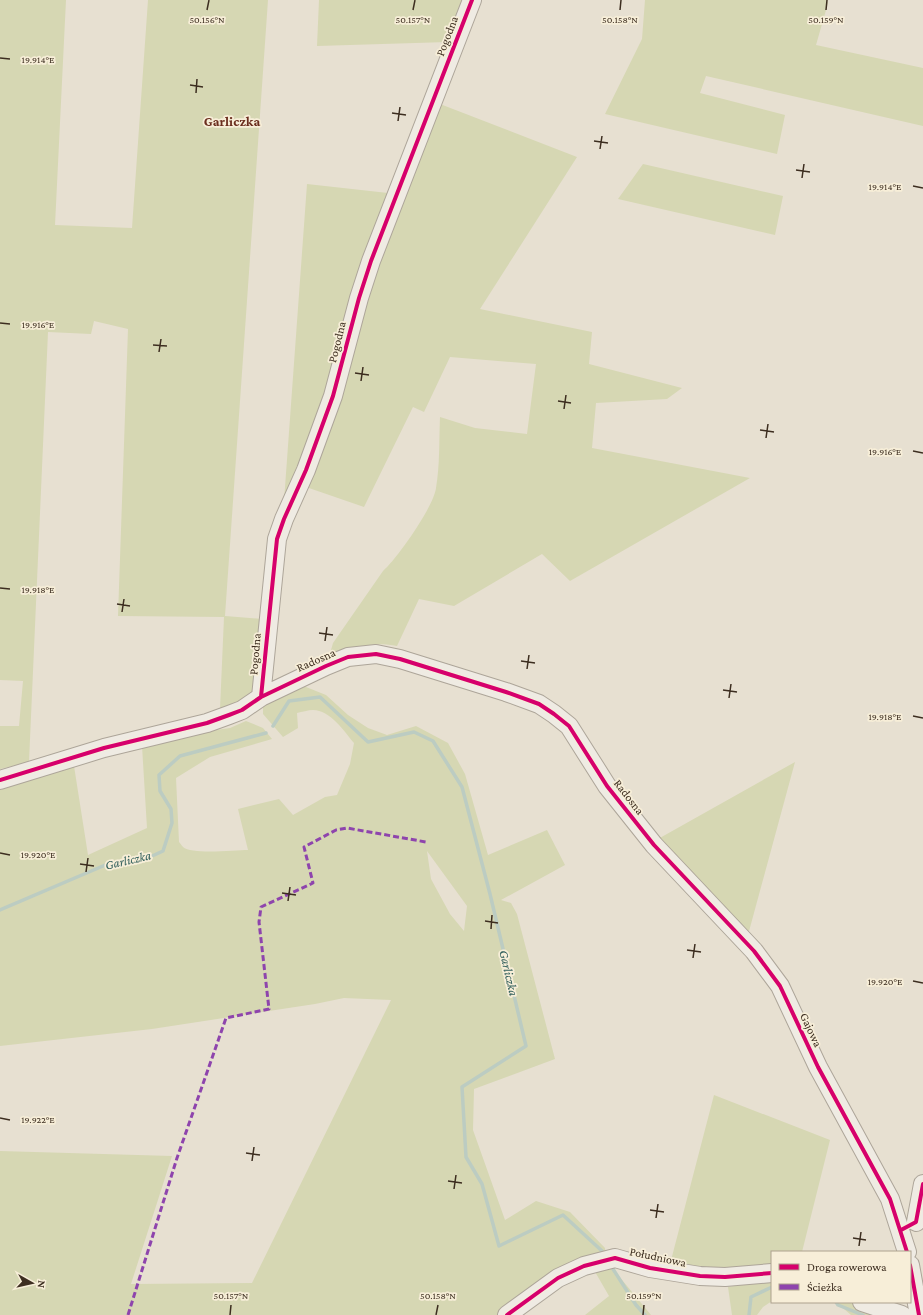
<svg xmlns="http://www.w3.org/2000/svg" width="923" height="1315" font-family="'Crimson Pro',serif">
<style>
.green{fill:#d6d7b3;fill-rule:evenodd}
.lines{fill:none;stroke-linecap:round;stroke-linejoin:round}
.stream{stroke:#bcccc2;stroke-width:3.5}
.minor-casing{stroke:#ada599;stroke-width:20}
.minor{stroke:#efebe3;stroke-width:18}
.quiet{stroke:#8e44ad;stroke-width:3;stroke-dasharray:6 3;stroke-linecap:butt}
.cycleway-casing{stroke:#f7eed8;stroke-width:6}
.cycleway{stroke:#d6006c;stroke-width:4}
.ticks{fill:none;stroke:#3d2e20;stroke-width:1.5}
.labels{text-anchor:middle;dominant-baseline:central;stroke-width:3.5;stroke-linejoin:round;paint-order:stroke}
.street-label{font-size:12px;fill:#3d2e20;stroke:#f7eed8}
.water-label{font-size:13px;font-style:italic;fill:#2f5d5a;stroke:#f7eed8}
.quarter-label{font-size:14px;font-weight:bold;fill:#6b2e1e;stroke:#f7eed8}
.ticks-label{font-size:10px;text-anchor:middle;fill:#3d2e20;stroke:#f7eed8;stroke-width:3.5;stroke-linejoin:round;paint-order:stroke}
</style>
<rect width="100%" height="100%" fill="#e7e0d1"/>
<!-- green -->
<path class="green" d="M0,0H66L55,225L132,228L148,0H268L225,616L262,619L256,688L248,700L220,709L224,617L118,616L128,329L94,321L91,334L48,332L29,762L0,769V726H19L23,681L0,680Z
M319,0H465L448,42L317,46Z
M645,0H827L828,3L816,45L923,68V126L706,76L700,93L785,115L777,154L605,114L642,39Z
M440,104L577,157L480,309L592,332L589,364L682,388L667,399L596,403L592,448L750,478L570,581L542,554L454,606L419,599L397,646C373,641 352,647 329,657L333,643L383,571C397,559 434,506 436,488C440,465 439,440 440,417L475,428L527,434L536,364L450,357L424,412L413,407L364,507L306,487L373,278Z
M643,164L783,196L775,235L618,199Z
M307,184L388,193L327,395L284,501Z
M301,685L326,695L348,715L368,728L387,735L416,726L448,743L465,774L488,855L547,830L565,865L501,900L511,903L517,914L555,1059L474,1089L473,1130L505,1220L536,1201L570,1212L605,1248L606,1258L500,1315H0V1151L172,1156L131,1284L252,1283L391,1000L344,998L315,1004L152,1029L0,1046V790L74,766L88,855L147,828L142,746L174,736L230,728L246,721L263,728L272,739L210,757L176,778L179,842C180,843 183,847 183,847C192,855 235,850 248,850L238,809L279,799L293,815L325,797L337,795L350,764L354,743C344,731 330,710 313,710C308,710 302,712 297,713L298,728L283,737L263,714V704ZM427,851L467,906L464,931L450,914L431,879Z
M795,762L748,935L658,839Z
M714,1095L830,1140L802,1252H772V1267L723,1273L669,1268Z
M613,1269L651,1315H585L609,1296L594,1270Z
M772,1280V1301L763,1307L757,1315H732L728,1287Z
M836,1302H854L891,1315H851Z"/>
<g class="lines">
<!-- stream -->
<path class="stream" d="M273,726L289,701L320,697L368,742L414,732L433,741L462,787L490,894L526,1046L462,1087L466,1157L482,1184L499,1246L563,1215L602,1251
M0,910L110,863L150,857L163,851L172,823L171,809L160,791L159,775L180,756L266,733
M613,1269L636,1305L645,1315
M836,1302L838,1305L863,1315
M749,1315L751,1297L772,1287"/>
<defs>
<path id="minor" d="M261,697L277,539L284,519L306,470L333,396L359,298L371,261L472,0
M0,780L104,748L207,723L229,715L242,710L261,697L326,666L348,657L376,654L400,659L506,692L539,704L554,714L569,726L607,786L654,845L754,951L780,986L818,1067L890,1199L907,1252
M916,1222L923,1184
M910,1265L919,1315
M862,1302L902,1315
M507,1315L558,1278L584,1266L615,1258L650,1268L700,1276L725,1277L772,1273"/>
</defs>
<!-- minor casing -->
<use href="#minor" class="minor-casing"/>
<!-- minor -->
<use href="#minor" class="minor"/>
<!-- quiet -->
<path class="quiet" d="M128,1315L177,1158L226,1018L269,1009L259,922L261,907L313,883L304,847L336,830L347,828L426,842"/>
<defs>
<path id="cycleway" d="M261,697L277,539L284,519L306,470L333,396L359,298L371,261L472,0
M0,780L104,748L207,723L229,715L242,710L261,697L326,666L348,657L376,654L400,659L506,692L539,704L554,714L569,726L607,786L654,845L754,951L780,986L818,1067L890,1199L907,1252
M901,1230L916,1222L923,1184
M910,1265L919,1315
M507,1315L558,1278L584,1266L615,1258L650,1268L700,1276L725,1277L772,1273"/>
</defs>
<!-- cycleway casing -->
<use href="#cycleway" class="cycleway-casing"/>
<!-- cycleway -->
<use href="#cycleway" class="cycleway"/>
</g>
<!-- ticks -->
<path class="ticks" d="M207,10L209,0M413,10L415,0M620,10L621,0M826,10L827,0M0,58L10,59M190,85L203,87M196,93L197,79M392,113L406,115M398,121L400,107M594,141L608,143M600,149L602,136M796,170L810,172M802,178L804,164M913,186L923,188M0,323L10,324M153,345L167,346M159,352L161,339M355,373L369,375M361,381L363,367M558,401L571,403M564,409L566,395M760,430L774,432M766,438L768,424M913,451L923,453M0,588L10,589M117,604L130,606M122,612L124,599M319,633L333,635M325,641L327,627M521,661L535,663M527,669L529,655M723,690L737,692M729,698L731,684M913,716L923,718M0,853L10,855M80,864L94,866M86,872L88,858M282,893L296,895M288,901L290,887M485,921L498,923M491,929L492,915M687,950L701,952M693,958L695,944M913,981L923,983M0,1118L10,1120M246,1153L260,1155M252,1161L254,1147M448,1181L462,1183M454,1189L456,1175M650,1210L664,1212M656,1218L658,1204M853,1238L866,1240M859,1246L861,1232M230,1315L231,1305M436,1315L438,1305M643,1315L644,1305"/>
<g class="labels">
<!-- street labels -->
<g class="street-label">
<text transform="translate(447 36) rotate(-69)">Pogodna</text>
<text transform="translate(337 342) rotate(-76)">Pogodna</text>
<text transform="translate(255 654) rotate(-85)">Pogodna</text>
<text transform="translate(316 660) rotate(-24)">Radosna</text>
<text transform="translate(629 797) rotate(52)">Radosna</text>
<text transform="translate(811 1030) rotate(65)">Gajowa</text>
<text transform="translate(658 1257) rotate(12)">Południowa</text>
</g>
<!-- water labels -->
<g class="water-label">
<text transform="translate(128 860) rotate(-13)">Garliczka</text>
<text transform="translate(509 973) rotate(77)">Garliczka</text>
</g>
<!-- quarter labels -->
<g class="quarter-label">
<text x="232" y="121">Garliczka</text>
</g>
</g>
<g class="ticks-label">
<text x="207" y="23">50.156°N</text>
<text x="413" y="23">50.157°N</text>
<text x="620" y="23">50.158°N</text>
<text x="826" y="23">50.159°N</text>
<text x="38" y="63">19.914°E</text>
<text x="885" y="190">19.914°E</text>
<text x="38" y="328">19.916°E</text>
<text x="885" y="455">19.916°E</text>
<text x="38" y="593">19.918°E</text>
<text x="885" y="720">19.918°E</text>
<text x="38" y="858">19.920°E</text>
<text x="885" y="985">19.920°E</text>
<text x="38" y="1123">19.922°E</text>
<text x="231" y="1299">50.157°N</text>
<text x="438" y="1299">50.158°N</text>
<text x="644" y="1299">50.159°N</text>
</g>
<!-- legend -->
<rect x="771" y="1251" width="140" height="52" fill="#f7eed8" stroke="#ada18e"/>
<rect x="779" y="1264" width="20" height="6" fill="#d6006c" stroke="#ada18e"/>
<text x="807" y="1271" font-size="12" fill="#3d2e20">Droga rowerowa</text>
<rect x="779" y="1284" width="20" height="6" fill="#8e44ad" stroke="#ada18e"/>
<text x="807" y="1291" font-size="12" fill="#3d2e20">Ścieżka</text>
<!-- north arrow -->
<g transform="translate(32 1283) rotate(98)" stroke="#f7eed8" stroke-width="3" paint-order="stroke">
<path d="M0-3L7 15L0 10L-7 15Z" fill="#3d2e20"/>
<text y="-6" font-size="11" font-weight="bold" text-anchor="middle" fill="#3d2e20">N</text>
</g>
</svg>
